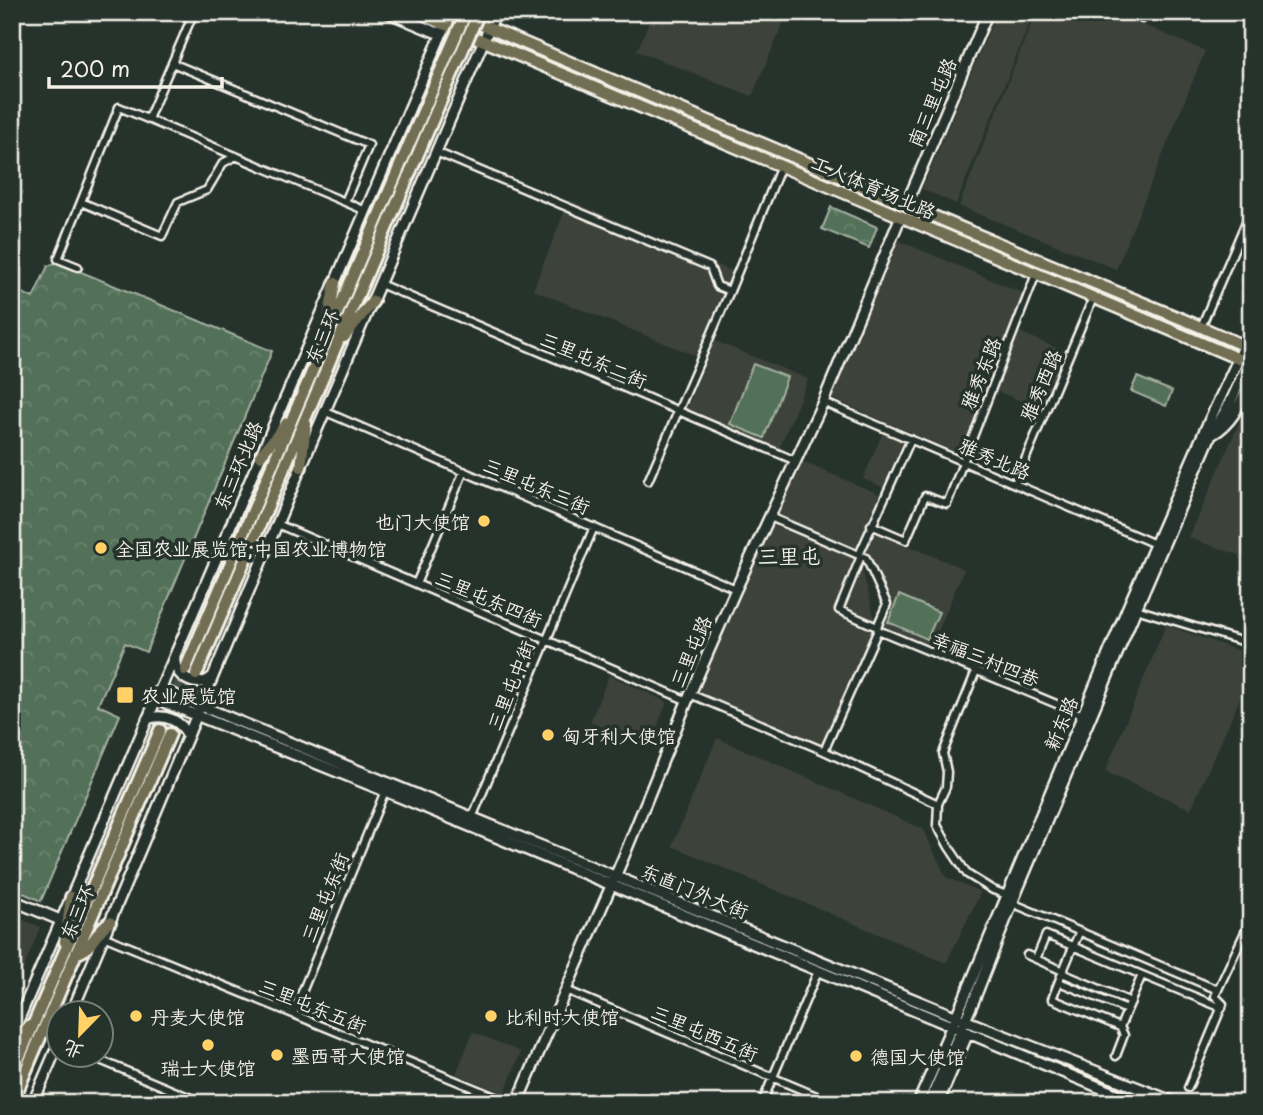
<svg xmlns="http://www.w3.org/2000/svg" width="1263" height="1115" font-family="'Playpen Sans','LXGW WenKai TC',sans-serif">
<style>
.built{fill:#3c433a}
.grass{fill:#537058;stroke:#a4b0a0;stroke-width:2}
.forest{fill:url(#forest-crowns);stroke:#a4b0a0;stroke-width:2}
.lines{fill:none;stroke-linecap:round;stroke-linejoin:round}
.highway-tunnel{stroke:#455049;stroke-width:10;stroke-dasharray:10 5;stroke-linecap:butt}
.street-casing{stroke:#f4f1e8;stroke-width:11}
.secondary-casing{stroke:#f4f1e8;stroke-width:14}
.primary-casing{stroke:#f4f1e8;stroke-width:15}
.highway-casing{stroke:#f4f1e8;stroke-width:16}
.street{stroke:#26332d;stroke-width:6}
.secondary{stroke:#26332d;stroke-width:9}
.primary{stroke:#726e52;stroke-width:10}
.highway{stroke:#726e52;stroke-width:10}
.highway-bridge-casing{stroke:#f4f1e8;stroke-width:16;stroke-linecap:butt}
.highway-bridge{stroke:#726e52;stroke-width:10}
.poi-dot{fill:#ffd166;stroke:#26332d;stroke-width:2.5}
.labels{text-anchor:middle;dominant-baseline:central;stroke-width:7;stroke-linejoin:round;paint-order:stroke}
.street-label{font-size:19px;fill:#f4f1e8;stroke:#26332d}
.poi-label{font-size:19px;fill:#f4f1e8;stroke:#26332d;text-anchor:start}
.neighbourhood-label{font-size:21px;fill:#f4f1e8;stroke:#26332d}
</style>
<defs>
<pattern id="forest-crowns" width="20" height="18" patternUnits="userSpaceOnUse" patternTransform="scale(1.75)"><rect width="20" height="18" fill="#537058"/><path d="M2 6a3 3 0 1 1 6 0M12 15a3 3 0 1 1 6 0" fill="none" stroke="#6c8570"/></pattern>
</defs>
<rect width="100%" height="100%" fill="#26332d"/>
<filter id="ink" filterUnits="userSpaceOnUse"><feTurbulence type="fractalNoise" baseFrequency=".0143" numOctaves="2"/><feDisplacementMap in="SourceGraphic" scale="14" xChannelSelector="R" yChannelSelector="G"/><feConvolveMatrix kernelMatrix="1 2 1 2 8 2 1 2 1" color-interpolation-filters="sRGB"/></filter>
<g filter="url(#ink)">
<!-- built -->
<path class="built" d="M653,12H788L752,96L637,51Z
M997,12H1034L956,204L922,189Z
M1036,12H1113L1205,51L1116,269L959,206Z
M569,200L734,272L699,357L533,290Z
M895,239L1025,294L960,454L829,397Z
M1017,331L1068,353L1044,410L994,390Z
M715,341L808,379L779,449L686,410Z
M1251,395V559L1189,538Z
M883,432L903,441L883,487L863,479Z
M800,461L879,494L855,551L776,516Z
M775,523L860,561L877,627L824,751L690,694Z
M873,531L964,569L931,648L880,627L889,604L868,560L869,556L863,554Z
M1166,625L1251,655V673L1191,809L1105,772Z
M609,675L667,702L649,747L590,722Z
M717,738L923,829L946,877L981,892L946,963L672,846Z
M12,915L40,927L12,998Z
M473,1032L521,1052L504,1094L456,1074Z"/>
<!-- grass -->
<path class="grass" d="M753,364L787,377L764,438L730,424Z
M1137,377L1172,391L1166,406L1131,391Z
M899,595L939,612L927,639L888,622Z"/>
<!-- forest -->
<path class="forest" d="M831,207L877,227L869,248L822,229Z
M57,262L272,351L146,652L125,643L98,705L120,715L41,901L12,888V288L33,298L48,266Z"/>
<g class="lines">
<!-- highway-tunnel -->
<path class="highway-tunnel" d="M160,730L185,670
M170,734L196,675"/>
<defs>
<path id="street" d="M1142,19L1145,12
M148,119L194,12
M436,152L710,267L717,286L730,291
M81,202L162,236L178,202L207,190L223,163L236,156
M345,202L366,211
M78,267L58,259L119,107L345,202L369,145L172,63
M380,284L796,461
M1201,327L1251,210
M823,402L1155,544
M326,412L736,589
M648,481L730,291L781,166
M1015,484L1093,298
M770,517L861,556L839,610L877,627L878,630L824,751
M277,524L688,701
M871,525L906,540L925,496L947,504L1036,274
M859,555L911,439
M861,556L866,558L887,604L877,627
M416,584L464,471
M1136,609L1251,644
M878,630L1083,715
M690,694L824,751L938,804L937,825L949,847L967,874L993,890L1007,895
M938,804L946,787L947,772L943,753L976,671
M472,818L594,527
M1012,903L1218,990
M103,936L510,1103
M1027,955L1063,971L1036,959L1046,935L1142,975L1120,1027L1052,999L1062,973L1063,971C1068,959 1073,947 1078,935
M1062,973L1131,1002
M1142,975L1222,1008
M1059,982L1127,1010
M566,990L833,1103
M293,1014L385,791
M90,1056L203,1103
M1116,1056L1124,1035L1120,1027
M1188,1088L1223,1004L1215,996L1251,919
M762,1103L818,971"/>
<path id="secondary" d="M387,12L435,32H443
M906,205L988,12
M1213,434C1234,422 1241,401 1251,380
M175,657C172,676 197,691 212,677
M160,689L964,1020L1177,1103
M156,699L385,791L1137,1103
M147,719C164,713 181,720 188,736
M12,900L60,920
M71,1014L301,467L496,12
M12,1035L451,12
M33,1103L60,1040
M517,1103L624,856L690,694L736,589L823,402L901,216
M918,1103L965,996L1128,607L1204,432L1251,332
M929,1103L974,1000L1015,896L1136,609L1211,435L1230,403L1251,357
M938,1103L968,1033"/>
<path id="primary" d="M415,12L1251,364
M451,12L966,230L1201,327L1251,349"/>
<path id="highway" d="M327,325L335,283
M344,337L373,301
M260,456L287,423
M301,467L306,424
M185,670L427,102
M196,675L438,107
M65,942L71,897
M80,952C93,947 97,929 110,922
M12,1043L29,1027
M12,1074L160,730
M12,1103L170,734"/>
</defs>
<!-- street casing -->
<use href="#street" class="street-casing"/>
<!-- secondary casing -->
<use href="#secondary" class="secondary-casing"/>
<!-- primary casing -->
<use href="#primary" class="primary-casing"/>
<!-- highway casing -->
<use href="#highway" class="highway-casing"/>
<!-- street -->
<use href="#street" class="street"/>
<!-- secondary -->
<use href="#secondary" class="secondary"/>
<!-- primary -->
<use href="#primary" class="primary"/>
<!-- highway -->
<use href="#highway" class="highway"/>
<defs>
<path id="highway-bridge" d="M427,102L466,12
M438,107L479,12"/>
</defs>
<!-- highway-bridge casing -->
<use href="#highway-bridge" class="highway-bridge-casing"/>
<!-- highway-bridge -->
<use href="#highway-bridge" class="highway-bridge"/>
</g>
</g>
<!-- markers -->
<g class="poi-dot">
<circle cx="484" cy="521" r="7"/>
<circle cx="101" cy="548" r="7"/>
<rect x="116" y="686" width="18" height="18" rx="3.5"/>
<circle cx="548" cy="735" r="7"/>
<circle cx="136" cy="1016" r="7"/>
<circle cx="491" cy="1016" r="7"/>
<circle cx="208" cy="1045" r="7"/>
<circle cx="277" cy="1055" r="7"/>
<circle cx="856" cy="1056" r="7"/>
</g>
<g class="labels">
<!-- street labels -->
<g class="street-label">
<text transform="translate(931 102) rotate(-67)">南三里屯路</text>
<text transform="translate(874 186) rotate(23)">工人体育场北路</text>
<text transform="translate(321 336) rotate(-67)">东三环</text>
<text transform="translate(594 359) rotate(23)">三里屯东二街</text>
<text transform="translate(980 373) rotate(-68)">雅秀东路</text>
<text transform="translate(1040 385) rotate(-67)">雅秀西路</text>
<text transform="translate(995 458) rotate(23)">雅秀北路</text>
<text transform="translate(237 465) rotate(-67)">东三环北路</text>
<text transform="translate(537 485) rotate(23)">三里屯东三街</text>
<text transform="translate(489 598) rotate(23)">三里屯东四街</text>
<text transform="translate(690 651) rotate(-67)">三里屯路</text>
<text transform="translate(986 658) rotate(22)">幸福三村四巷</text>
<text transform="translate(510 685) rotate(-68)">三里屯中街</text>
<text transform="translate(1060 723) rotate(-67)">新东路</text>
<text transform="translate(695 890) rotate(22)">东直门外大街</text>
<text transform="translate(324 897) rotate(-68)">三里屯东街</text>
<text transform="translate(76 912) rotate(-67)">东三环</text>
<text transform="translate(313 1005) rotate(22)">三里屯东五街</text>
<text transform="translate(705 1032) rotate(23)">三里屯西五街</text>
</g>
<!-- poi labels -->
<g class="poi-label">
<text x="470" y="521" text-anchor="end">也门大使馆</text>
<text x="115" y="548">全国农业展览馆;中国农业博物馆</text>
<text x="141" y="695">农业展览馆</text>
<text x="562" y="735">匈牙利大使馆</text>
<text x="150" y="1016">丹麦大使馆</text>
<text x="505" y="1016">比利时大使馆</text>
<text x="291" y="1055">墨西哥大使馆</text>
<text x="870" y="1056">德国大使馆</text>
<text x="208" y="1067" text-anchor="middle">瑞士大使馆</text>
</g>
<!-- neighbourhood labels -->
<g class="neighbourhood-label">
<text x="789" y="555">三里屯</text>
</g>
</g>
<!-- margin -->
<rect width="1263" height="1115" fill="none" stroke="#26332d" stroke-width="42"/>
<rect x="21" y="21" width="1221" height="1073" fill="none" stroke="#f4f1e8" stroke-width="2.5" filter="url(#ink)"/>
<!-- north arrow -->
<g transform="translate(80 1034) rotate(203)"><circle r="33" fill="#26332d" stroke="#787f78" stroke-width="2"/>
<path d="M0-5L12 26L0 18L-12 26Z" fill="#ffd166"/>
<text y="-10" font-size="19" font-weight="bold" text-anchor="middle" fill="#f4f1e8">北</text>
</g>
<!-- scale -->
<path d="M49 77v10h173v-10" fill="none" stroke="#f4f1e8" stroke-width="3.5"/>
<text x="60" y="77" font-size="21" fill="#f4f1e8" stroke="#26332d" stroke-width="5" paint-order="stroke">200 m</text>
</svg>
